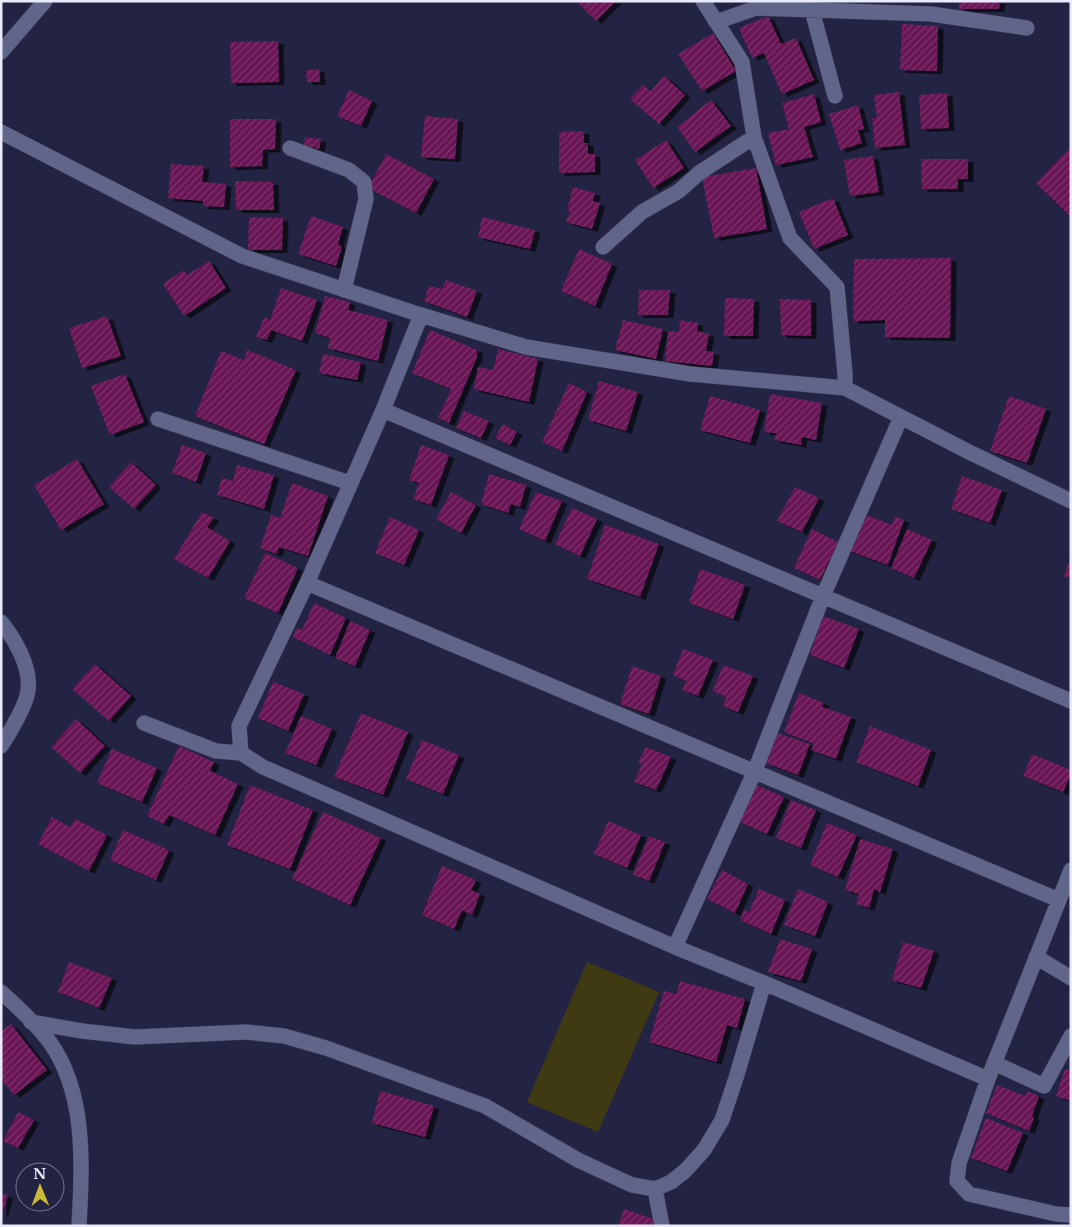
<svg xmlns="http://www.w3.org/2000/svg" width="1072" height="1227" font-family="'Libre Baskerville',serif">
<style>
.pitch{fill:#403a12}
.building{fill:url(#building-hatch);filter:url(#shadow)}
.lines{fill:none;stroke-linecap:round;stroke-linejoin:round}
.street-casing{stroke:#3d3d57;stroke-width:16}
.street{stroke:#62658a;stroke-width:15}
</style>
<defs>
<pattern id="building-hatch" width="6" height="6" patternUnits="userSpaceOnUse" patternTransform="scale(1.25)"><rect width="6" height="6" fill="#691354"/><path d="M-1 1l2-2M0 6l6-6M5 7l2-2" fill="none" stroke="#7e366e"/></pattern>
<filter id="shadow"><feDropShadow dx="5.5" dy="3" stdDeviation="0" flood-color="#0009"/></filter>
</defs>
<rect width="100%" height="100%" fill="#232444"/>
<!-- pitch -->
<path class="pitch" d="M587,962L659,992L598,1132L527,1102Z"/>
<!-- building -->
<path class="building" d="M576,1H616L596,21Z
M959,1H1000L999,9H959Z
M768,16L781,44L796,38L814,80L782,94L764,53L752,58L739,28Z
M902,24L938,26L937,71L900,70Z
M713,33L736,71L702,91L678,54Z
M278,41L279,82L231,83L230,42Z
M319,69L320,82H307L306,70Z
M664,76L685,95L659,124L630,99L643,85L651,91Z
M349,90L372,101L361,126L337,116Z
M899,92L905,145L875,148L872,118H877L874,95Z
M947,93L949,128L921,129L919,95Z
M814,94L821,122L804,127L813,157L776,165L768,133L789,129L782,103Z
M711,100L731,126L695,152L677,127Z
M858,105L864,129L858,130L862,143L840,150L829,114Z
M425,116L458,119L455,159L421,157Z
M230,119H276L275,149L263,150L262,166L230,167Z
M584,131V143H588V154H595V172L559,173V132Z
M305,137L321,139L319,149L304,145Z
M666,140L684,168L653,188L635,160Z
M1071,147V217L1036,183Z
M386,154L434,179L416,213L368,188Z
M873,156L879,192L850,196L844,160Z
M921,159H968V179H958V189H922Z
M171,164L204,166L202,182L226,184L224,207L203,206V201L168,198Z
M756,168L767,229L714,238L702,177Z
M235,181L273,182L274,210H236Z
M573,187L595,193L593,201L600,203L592,229L566,222L570,212L567,210Z
M833,198L848,235L814,249L799,212Z
M311,216L343,227L338,244L342,247L336,266L298,254Z
M249,217L283,218L282,250H248Z
M482,217L535,230L530,249L478,237Z
M579,249L612,264L595,306L561,291Z
M951,258L950,338L885,337V320L853,321L854,259Z
M209,261L226,288L184,316L163,284L183,270L187,275Z
M446,280L477,291L467,317L424,301L429,286L442,289Z
M281,288L317,300L302,341L271,330L267,340L256,337L264,317L270,320Z
M639,290H670L668,315H638Z
M325,296L350,302L348,310L388,320L378,361L328,348L330,338L315,333Z
M725,298L754,299L753,336H724Z
M780,299L811,300V336L781,335Z
M107,316L121,356L82,368L69,328Z
M623,320L663,329L656,359L615,350Z
M680,320L698,323L697,331L709,334L706,351L714,352L712,366L665,361L668,331L679,332Z
M430,330L477,350V357L449,423L438,418L451,389L412,373Z
M498,349L538,359L529,402L474,389L478,367L493,370Z
M247,350L296,370L264,444L195,416L221,351L244,360Z
M323,354L361,362L357,380L319,373Z
M125,374L144,422L110,435L91,386Z
M599,381L638,392L626,431L588,420Z
M569,383L587,392L562,451L542,442Z
M770,394L822,403L816,440L802,437L801,445L775,440L776,433L764,432Z
M710,396L760,410L750,443L700,430Z
M1009,396L1046,409L1027,463L990,451Z
M464,411L489,421L481,438L456,428Z
M503,424L517,432L510,445L495,438Z
M182,445L206,453L196,482L172,473Z
M421,445L449,455L431,505L413,499L419,483L409,480Z
M77,459L104,504L61,530L34,485Z
M131,462L156,485L134,509L109,487Z
M237,465L274,475L264,509L217,495L222,478L233,481Z
M489,474L526,485L520,507L511,504L508,513L481,504Z
M962,476L1002,490L990,523L951,509Z
M292,483L328,496L308,556L279,547L277,554L260,548L271,515L280,518Z
M795,487L819,498L802,532L777,521Z
M451,492L476,505L461,533L436,519Z
M536,492L562,501L545,541L519,529Z
M572,508L597,519L580,556L555,544Z
M202,512L214,518L207,527L230,541L208,578L174,559Z
M861,513L892,525L895,516L904,520L888,565L847,550Z
M390,517L419,530L404,565L375,553Z
M605,525L659,544L640,597L587,579Z
M812,529L838,542L820,580L794,568Z
M907,529L932,540L914,578L891,568Z
M265,553L298,568L278,613L244,598Z
M1071,556V578L1064,576Z
M700,569L745,585L733,619L689,603Z
M314,603L346,618L330,655L293,637L296,628L302,630Z
M823,616L859,629L844,668L810,655Z
M350,621L370,630L355,666L335,658Z
M683,649L713,660L698,696L682,690L686,681L673,675Z
M95,664L131,696L109,721L72,689Z
M723,665L753,676L738,712L723,706L726,697L713,691Z
M632,666L661,676L649,714L620,704Z
M273,682L304,694L288,731L258,718Z
M799,693L824,703L822,707L851,717L836,759L811,750L814,744L784,732Z
M361,713L408,732L383,795L334,777Z
M301,716L332,729L316,765L285,753Z
M76,719L105,746L80,773L51,747Z
M870,726L931,750L918,786L856,762Z
M777,733L810,744L798,775L766,763Z
M422,740L459,755L443,794L406,779Z
M179,746L214,762L210,771L238,784L215,835L169,815L164,824L147,816Z
M646,747L671,757L656,790L634,782L642,764L638,762Z
M112,749L157,768L142,802L97,783Z
M1032,754L1071,770V774L1063,792L1023,776Z
M250,785L313,810L290,869L227,845Z
M756,785L784,797L767,834L740,822Z
M791,800L816,810L801,848L776,838Z
M323,812L381,838L350,905L292,879Z
M52,817L70,827L75,819L107,835L89,871L38,844Z
M608,821L641,835L627,868L594,854Z
M827,823L857,835L838,877L810,865Z
M123,830L169,850L156,880L110,860Z
M649,836L665,842L649,881L633,875Z
M860,839L893,849L880,892L874,889L869,908L856,904L859,894L845,890Z
M442,866L476,880L471,890L480,894L472,915L462,910L454,929L422,915Z
M722,870L748,884L735,913L707,899Z
M759,889L785,900L771,934L740,920L744,910L749,912Z
M798,889L828,902L815,936L784,925Z
M780,939L812,949L801,981L768,972Z
M903,942L934,951L921,988L892,980Z
M69,962L112,978L99,1008L58,992Z
M680,981L745,999L737,1028L727,1025L716,1062L649,1042L664,991L676,994Z
M11,1024L47,1070L14,1095L1,1079V1031Z
M1065,1069L1071,1071V1101L1056,1096Z
M997,1085L1025,1096L1027,1091L1039,1096L1032,1116L1034,1118L1029,1131L986,1113Z
M380,1091L434,1106L425,1137L372,1123Z
M18,1112L34,1120L18,1148L3,1141Z
M986,1118L1023,1133L1007,1171L971,1158Z
M1,1194L8,1195L2,1215H1Z
M624,1209L654,1219L652,1226H618Z"/>
<g class="lines">
<defs>
<path id="street" d="M703,1L742,62L754,137L790,238L837,287L845,374V388
M812,10L835,96
M716,22L756,8L931,14L1027,28
M1,52L45,1
M1,132L242,256L421,315L526,347L690,374L845,388L969,452L1071,501
M290,148L349,170L364,182L366,199L344,290
M603,247L642,212L679,191L699,173L754,137
M421,315L383,410L307,583L239,726L241,753L263,767L675,947L764,983L988,1079
M383,410L1071,701
M158,419L350,483
M307,583L1059,900
M1,622C15,639 31,667 28,690C27,704 9,734 1,746
M144,723L216,751L241,753
M1071,870L988,1079L959,1163L957,1181L969,1194L1056,1214L1071,1215
M675,947L754,773L823,596L901,417
M1036,957L1071,978
M1,992C18,1007 35,1023 49,1041C87,1093 82,1166 79,1226
M31,1022L82,1031L135,1037L246,1032L284,1036L326,1048L485,1106L578,1160L632,1185L655,1189L671,1182L685,1171L704,1150L722,1120L736,1078L764,983
M994,1063L1044,1086L1071,1036
M655,1189L662,1226"/>
</defs>
<!-- street casing -->
<use href="#street" class="street-casing"/>
<!-- street -->
<use href="#street" class="street"/>
</g>
<!-- border -->
<rect width="1072" height="1227" fill="none" stroke="#e9ebfc" stroke-width="5"/>
<!-- north arrow -->
<g transform="translate(40 1187) rotate(359)"><circle r="24" fill="#232444" stroke="#72748e"/>
<path d="M0-4L9 19L0 12L-9 19Z" fill="#cdb938"/>
<text y="-8" font-size="14" font-weight="bold" text-anchor="middle" fill="#e9ebfc">N</text>
</g>
</svg>
